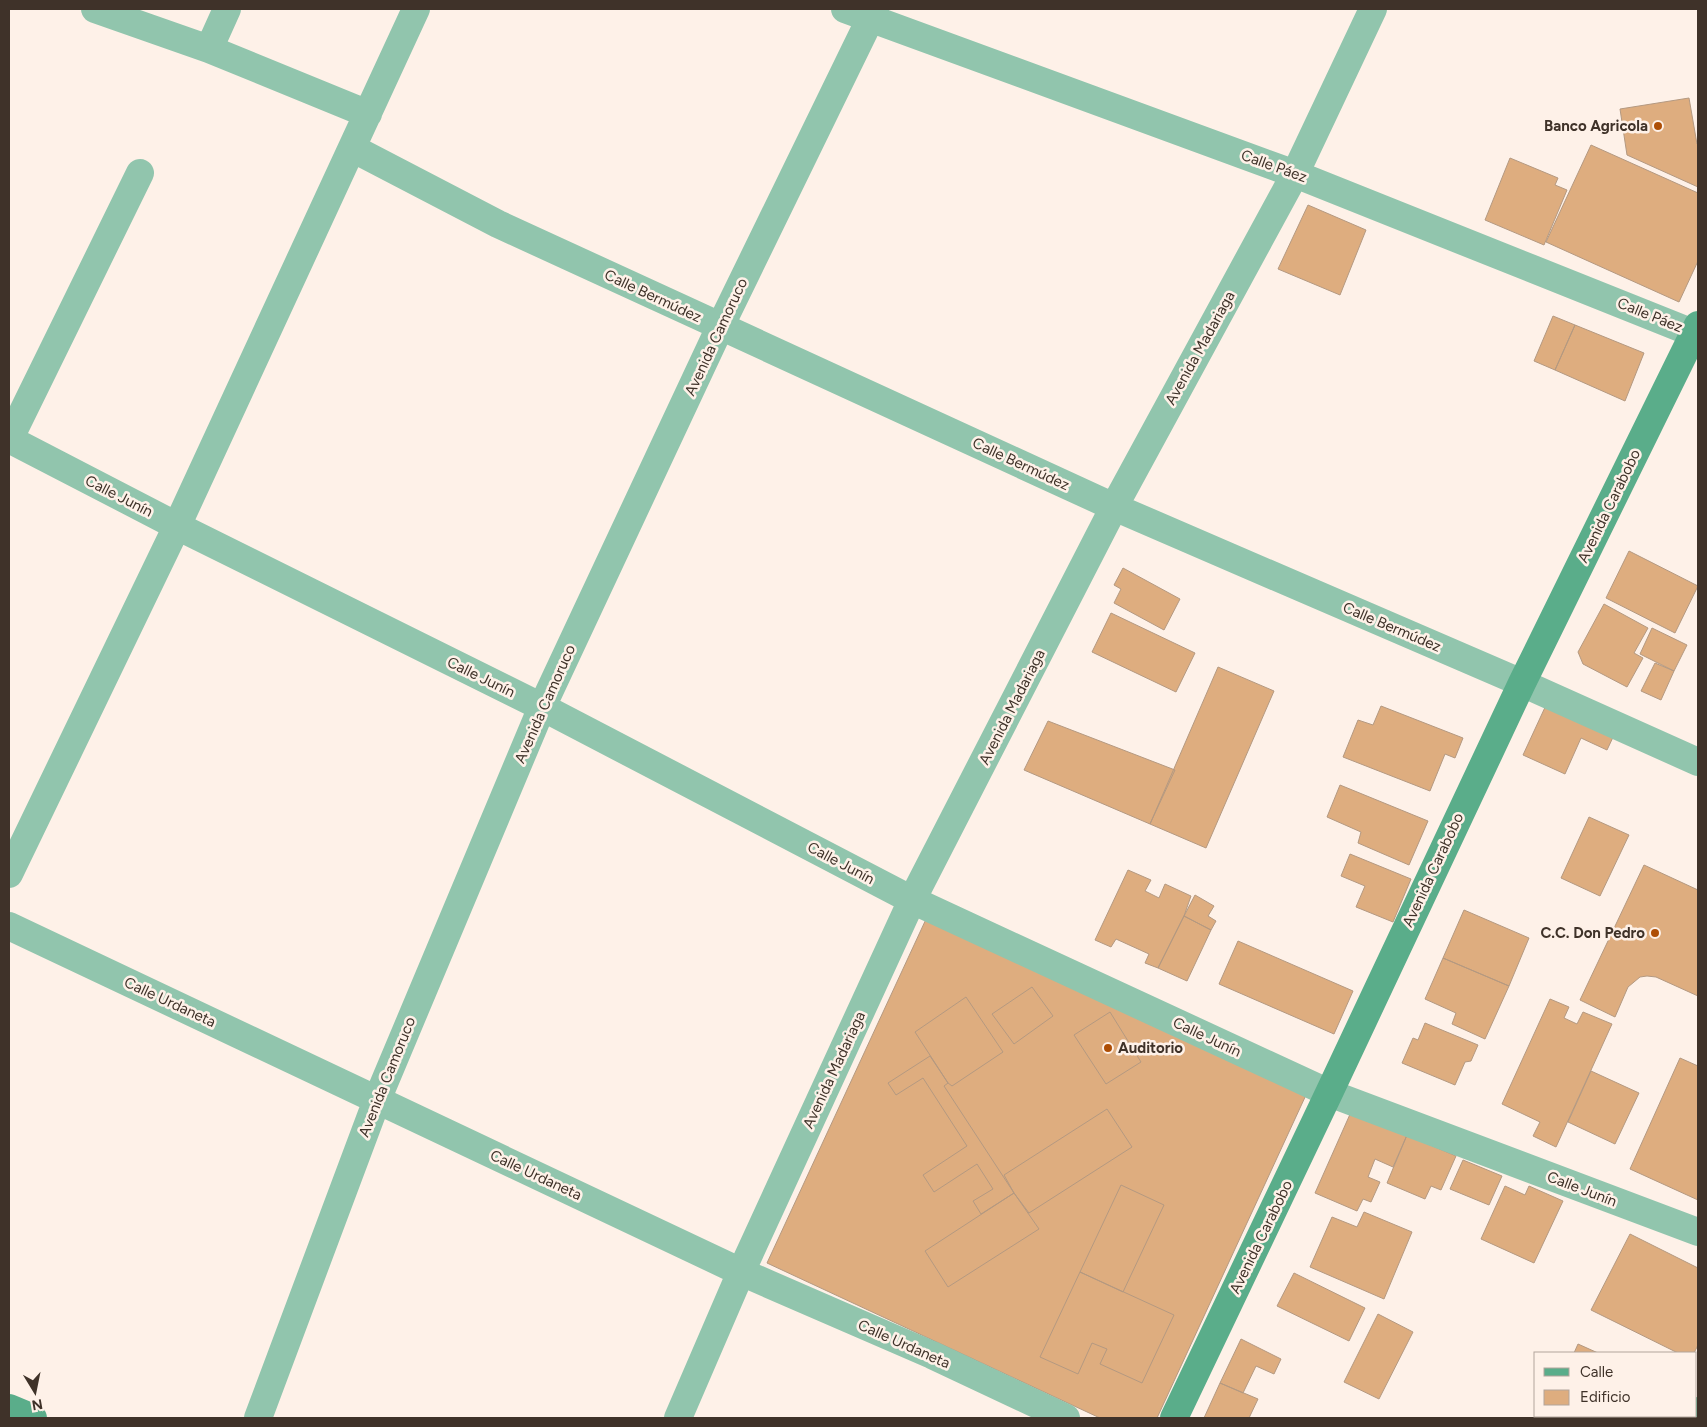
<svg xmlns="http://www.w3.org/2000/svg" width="1707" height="1427" font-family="Figtree,sans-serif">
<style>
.building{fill:#dead7f;stroke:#b49981}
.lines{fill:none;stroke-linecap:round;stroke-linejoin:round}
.street{stroke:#91c5ad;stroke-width:28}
.secondary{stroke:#5aad8a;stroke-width:28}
.poi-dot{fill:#ae4e05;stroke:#fef1e8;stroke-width:2}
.labels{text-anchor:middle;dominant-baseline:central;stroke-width:5;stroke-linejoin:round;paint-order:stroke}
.poi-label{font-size:15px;font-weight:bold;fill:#3f3229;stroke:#fef1e8;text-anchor:end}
.street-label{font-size:15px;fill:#3f3229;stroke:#fef1e8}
</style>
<rect width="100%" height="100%" fill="#fef1e8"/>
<!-- building -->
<path class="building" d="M1689,98L1697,144L1698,145V187L1627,155L1620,109Z
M1591,145L1698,193V261L1679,302L1546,242Z
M1510,158L1558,178L1555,185L1567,190L1544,245L1485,220Z
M1308,205L1366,230L1340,295L1278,269Z
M1553,316L1575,325L1555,370L1534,361Z
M1575,325L1644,353L1625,401L1555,370Z
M1629,551L1698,586L1675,633L1606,598Z
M1123,568L1180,599L1164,630L1114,603L1121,589L1114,585Z
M1604,604L1648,628L1634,653L1643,658L1627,687L1583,664L1578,652Z
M1111,613L1195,653L1176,692L1092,652Z
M1652,628L1687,645L1674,671L1640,654Z
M1655,663L1674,671L1661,700L1641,691Z
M1218,667L1274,691L1206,848L1150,824Z
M1547,703L1615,733L1607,750L1581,738L1565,774L1523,755Z
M1381,706L1463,738L1455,758L1445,754L1430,791L1343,757L1358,720L1373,725Z
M1048,721L1175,770L1150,824L1024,770Z
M1340,785L1428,821L1409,865L1358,843L1361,832L1327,817Z
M1589,817L1629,835L1600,896L1561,878Z
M1350,854L1411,879L1393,922L1356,907L1365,886L1341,876Z
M1644,865L1698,890V996L1656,977L1647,976L1640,977L1628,987L1615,1017L1580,1000Z
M1128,870L1151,880L1145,891L1159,898L1165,884L1191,896L1184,916L1158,968L1145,963L1149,954L1116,939L1111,947L1095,940Z
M1195,895L1214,906L1208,916L1216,921L1211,930L1184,916Z
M1464,910L1529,938L1509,986L1443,958Z
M1184,916L1211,930L1187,981L1158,968Z
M927,917L1306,1095L1157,1418H1100L767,1263Z
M1238,941L1353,991L1334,1034L1219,984Z
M1443,958L1509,986L1485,1039L1452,1024L1456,1013L1425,999Z
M1032,987L1053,1016L1014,1044L992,1014Z
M966,997L1003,1052L952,1086L948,1083L915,1032Z
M1550,999L1569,1007L1564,1018L1577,1024L1583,1012L1612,1024L1556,1147L1533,1136L1540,1122L1502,1104Z
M1110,1012L1141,1062L1106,1084L1074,1035Z
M1425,1023L1478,1045L1471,1061L1465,1062L1455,1085L1402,1063L1413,1038L1418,1040Z
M930,1056L948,1083L944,1086L1014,1193L981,1214L973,1201L993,1189L977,1164L934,1192L923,1175L967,1146L923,1078L896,1095L888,1083Z
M1680,1058L1698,1066V1200L1630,1169Z
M1591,1071L1639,1093L1615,1144L1568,1122Z
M1107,1109L1132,1147L1029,1213L1014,1193L1004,1175Z
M1351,1112L1407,1135L1393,1167L1375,1159L1368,1177L1380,1182L1371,1202L1363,1199L1357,1211L1315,1193Z
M1407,1135L1456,1156L1441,1190L1431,1186L1425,1199L1387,1183Z
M1463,1160L1502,1176L1489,1205L1450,1189Z
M1121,1185L1164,1205L1123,1292L1080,1272Z
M1505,1186L1525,1195L1529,1186L1563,1201L1534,1263L1481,1239Z
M1014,1193L1039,1229L948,1287L925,1251Z
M1364,1212L1412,1232L1384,1299L1310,1267L1332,1217L1357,1227Z
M1630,1234L1698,1268V1345L1694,1353H1678L1591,1310Z
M1080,1272L1174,1315L1142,1383L1100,1364L1107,1349L1092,1343L1078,1374L1040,1357Z
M1294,1273L1365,1308L1349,1341L1277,1306Z
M1378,1314L1413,1332L1379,1399L1344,1382Z
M1241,1339L1281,1359L1274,1374L1256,1366L1243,1393L1220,1383Z
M1578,1344L1598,1353H1574Z
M1220,1383L1258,1399L1249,1418H1204Z
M1577,1416H1598L1604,1418H1576Z
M1618,1416H1643L1642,1418H1623Z"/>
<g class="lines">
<!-- street -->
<path class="street" d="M95,9L209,49L368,114
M845,9L1295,174L1698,335
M209,49L227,9
M352,148L498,224L1114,507L1522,683L1698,762
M9,439L177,526L542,707L912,900L1329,1093L1698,1232
M9,440L140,173
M9,874L177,526L416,9
M9,926L741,1272L932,1355L1066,1418
M258,1418L377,1100L542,707L720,327L875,9
M678,1418L741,1272L912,900L1114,507L1295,174L1373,9"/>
<!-- secondary -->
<path class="secondary" d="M9,1408L33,1418
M1174,1418L1329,1093L1522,683L1698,325
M1695,1418L1698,1411"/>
</g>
<!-- markers -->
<g class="poi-dot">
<circle cx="1658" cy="126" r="5"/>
<circle cx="1655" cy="933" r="5"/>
<circle cx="1108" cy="1048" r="5"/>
</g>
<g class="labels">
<!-- poi labels -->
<g class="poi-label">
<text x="1648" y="126">Banco Agricola</text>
<text x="1645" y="933">C.C. Don Pedro</text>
<text x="1118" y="1048" text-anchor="start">Auditorio</text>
</g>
<!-- street labels -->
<g class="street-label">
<text transform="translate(1274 166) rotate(20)">Calle Páez</text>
<text transform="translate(653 296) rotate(25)">Calle Bermúdez</text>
<text transform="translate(1650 315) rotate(22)">Calle Páez</text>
<text transform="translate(716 337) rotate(-65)">Avenida Camoruco</text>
<text transform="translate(1200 348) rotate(-61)">Avenida Madariaga</text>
<text transform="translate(1021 464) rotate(25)">Calle Bermúdez</text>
<text transform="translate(119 496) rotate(27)">Calle Junín</text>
<text transform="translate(1609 506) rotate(-64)">Avenida Carabobo</text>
<text transform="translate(1392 627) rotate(23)">Calle Bermúdez</text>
<text transform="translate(481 677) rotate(26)">Calle Junín</text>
<text transform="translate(545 704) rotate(-66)">Avenida Camoruco</text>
<text transform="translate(1012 707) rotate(-63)">Avenida Madariaga</text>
<text transform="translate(841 863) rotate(28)">Calle Junín</text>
<text transform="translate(1433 870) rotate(-65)">Avenida Carabobo</text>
<text transform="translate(170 1002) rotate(25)">Calle Urdaneta</text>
<text transform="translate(1207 1037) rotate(25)">Calle Junín</text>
<text transform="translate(834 1070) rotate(-65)">Avenida Madariaga</text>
<text transform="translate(387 1077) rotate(-68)">Avenida Camoruco</text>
<text transform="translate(536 1175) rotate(25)">Calle Urdaneta</text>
<text transform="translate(1582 1189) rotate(21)">Calle Junín</text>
<text transform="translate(1261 1237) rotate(-64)">Avenida Carabobo</text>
<text transform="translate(904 1344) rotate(24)">Calle Urdaneta</text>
</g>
</g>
<!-- border -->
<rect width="1707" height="1427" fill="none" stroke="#3f3229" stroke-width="20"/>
<!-- legend -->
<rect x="1534" y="1352" width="162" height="65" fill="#fef1e8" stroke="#b2a59c"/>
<rect x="1544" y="1368" width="25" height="8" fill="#5aad8a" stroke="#b2a59c"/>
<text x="1580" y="1377" font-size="15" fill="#3f3229">Calle</text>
<rect x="1544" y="1390" width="25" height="15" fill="#dead7f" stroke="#b2a59c"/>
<text x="1580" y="1402" font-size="15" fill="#3f3229">Edificio</text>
<!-- north arrow -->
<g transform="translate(35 1392) rotate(170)" stroke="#fef1e8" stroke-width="4" paint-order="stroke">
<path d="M0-4L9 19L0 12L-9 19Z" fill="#3f3229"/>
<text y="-8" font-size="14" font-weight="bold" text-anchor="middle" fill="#3f3229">N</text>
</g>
</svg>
